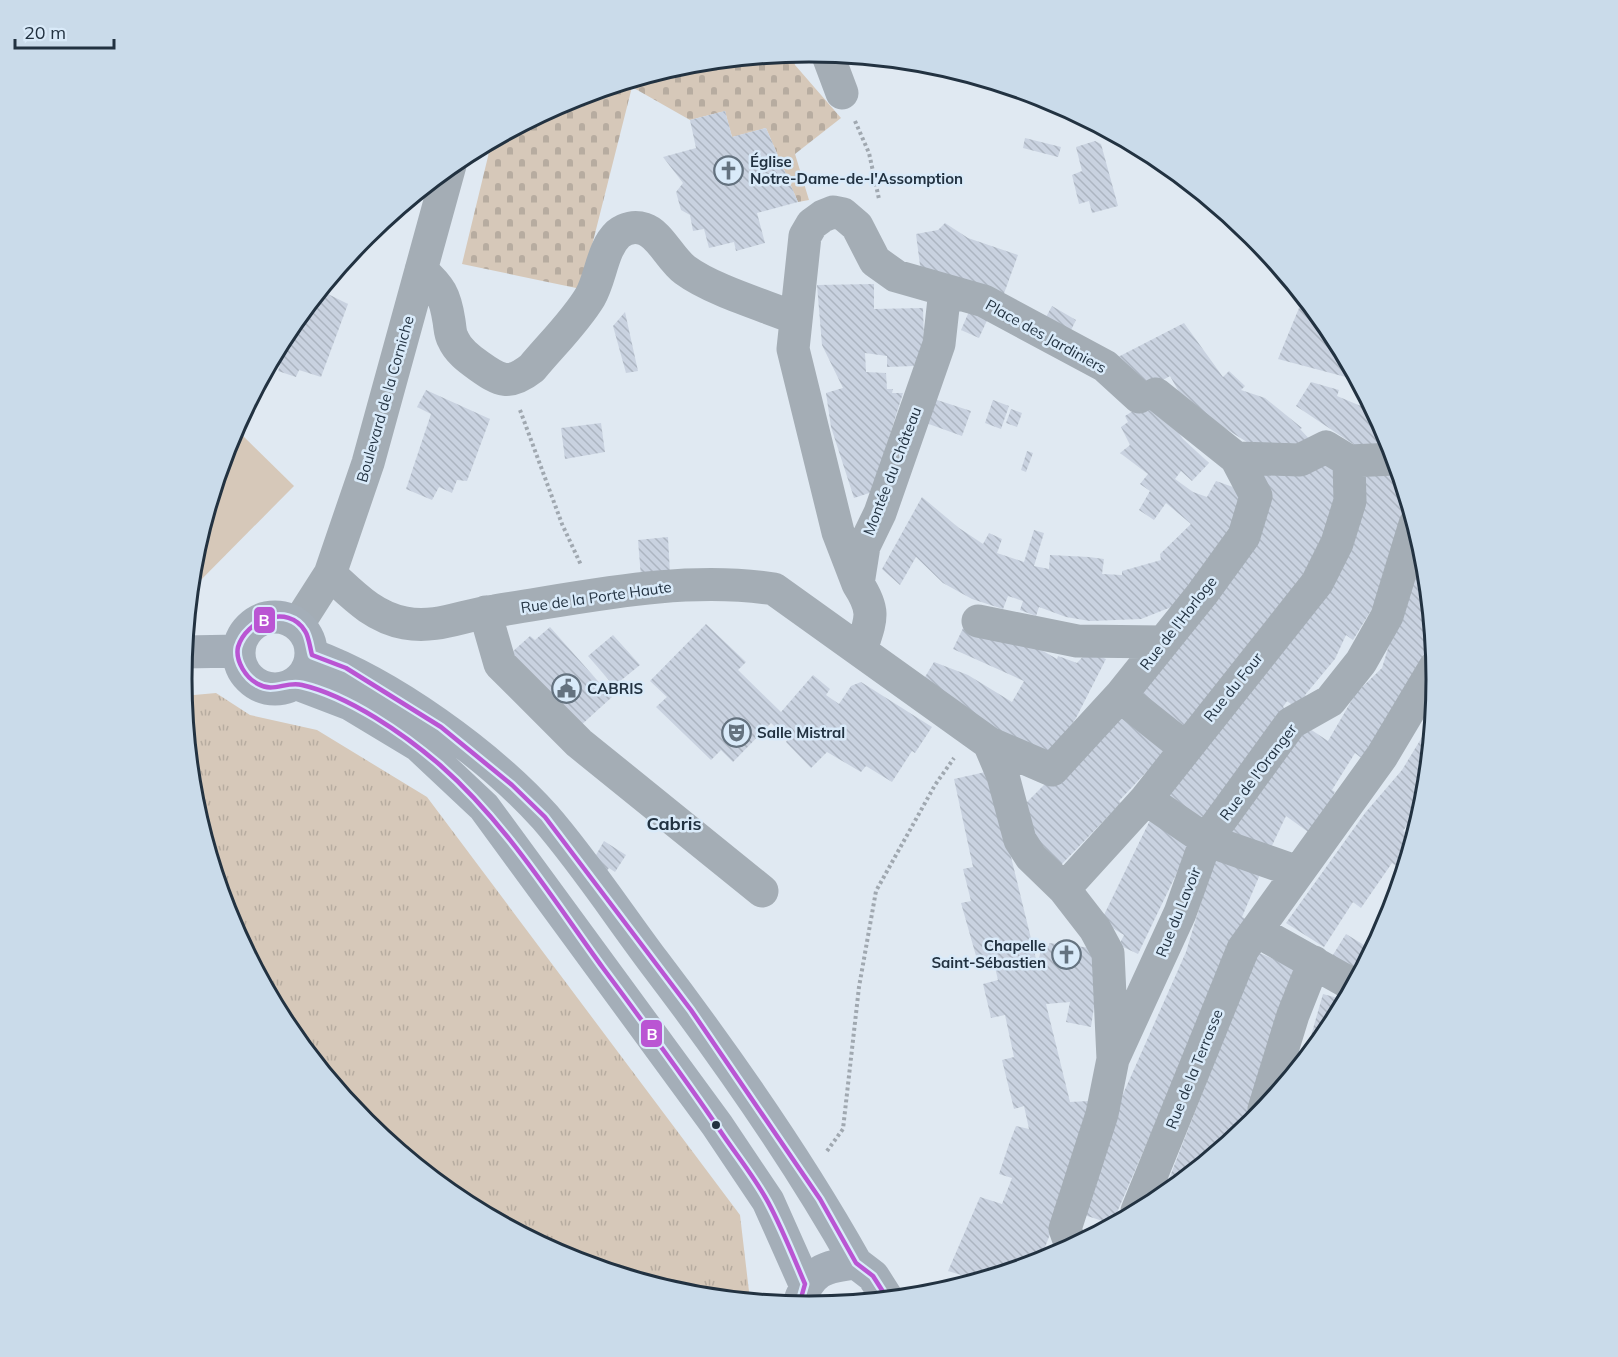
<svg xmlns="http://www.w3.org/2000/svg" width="1618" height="1357" font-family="Mulish,sans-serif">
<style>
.grass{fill:url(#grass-tufts)}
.cemetery{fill:url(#cemetery-stones)}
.pitch{fill:#d6c8b9}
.building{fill:url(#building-back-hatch)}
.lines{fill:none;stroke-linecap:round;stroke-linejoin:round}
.path{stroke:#a0a8b0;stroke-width:4;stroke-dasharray:3 3;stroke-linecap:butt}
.minor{stroke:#a4adb5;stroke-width:33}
.major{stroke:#a4aeb8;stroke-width:33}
.bus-1-casing{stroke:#d9eaf9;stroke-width:9}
.bus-1{stroke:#ba55d3;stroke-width:4.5}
.bus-dot{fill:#223241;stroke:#d9eaf9;stroke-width:2}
.labels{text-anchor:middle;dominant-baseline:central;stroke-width:5;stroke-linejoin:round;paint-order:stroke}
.poi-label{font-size:15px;font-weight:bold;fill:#223241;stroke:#d9eaf9;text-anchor:start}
.street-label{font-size:15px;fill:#223241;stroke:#d9eaf9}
.quarter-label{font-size:18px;font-weight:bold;fill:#223241;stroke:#d9eaf9}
.rim{fill:none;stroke:#223241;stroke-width:3}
.line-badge{stroke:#d9eaf9;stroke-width:2}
.badge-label{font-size:16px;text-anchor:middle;font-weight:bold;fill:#fff}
</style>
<defs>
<pattern id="grass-tufts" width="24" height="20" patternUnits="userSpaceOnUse" patternTransform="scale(1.5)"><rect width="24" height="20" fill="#d6c8b9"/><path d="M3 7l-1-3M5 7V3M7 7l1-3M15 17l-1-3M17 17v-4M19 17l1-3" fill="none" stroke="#b7aca0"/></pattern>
<pattern id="cemetery-stones" width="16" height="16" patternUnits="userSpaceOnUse" patternTransform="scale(1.5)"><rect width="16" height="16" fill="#d6c8b9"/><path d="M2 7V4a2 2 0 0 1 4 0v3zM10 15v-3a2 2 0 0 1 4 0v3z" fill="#b7aca0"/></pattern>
<pattern id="building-back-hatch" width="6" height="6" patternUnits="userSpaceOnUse" patternTransform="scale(1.5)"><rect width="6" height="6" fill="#c9d2e0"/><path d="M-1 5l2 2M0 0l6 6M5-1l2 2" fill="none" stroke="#acb5c1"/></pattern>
</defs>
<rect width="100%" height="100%" fill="#e0e9f2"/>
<!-- grass -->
<path class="grass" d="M216,693L250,715L317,730L427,797L740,1215L750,1300L686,1294L569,1258L460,1200L365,1122L287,1027L229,918L193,801L183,696Z"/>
<!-- cemetery -->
<path class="cemetery" d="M792,53L795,65L841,118L795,154L809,200L798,202L766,128L732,137L725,111L690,120L632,87L581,289L462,264L492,140L569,99L687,63Z"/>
<!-- pitch -->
<path class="pitch" d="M235,428L294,486L190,591L194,556Z"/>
<!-- building -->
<path class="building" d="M725,111L732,137L766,128L798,202L757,213L765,243L736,251L734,242L709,248L704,229L693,231L690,215L681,210L676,192L683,183L663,157L696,148L690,120Z
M1025,138L1061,147L1058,157L1023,148Z
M1095,141L1101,144L1118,206L1092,213L1089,201L1079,204L1072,175L1082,171L1076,147Z
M945,223L968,238L1018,255L1002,299L921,273L916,234L938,230Z
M874,284V309L923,308L924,341L914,366L887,367V356L865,353L866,372L886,373L887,389H893L892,393H903L872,492L854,498L831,427L826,393L843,388L822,345L817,285Z
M320,290L348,304L321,377L299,370L296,377L278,371L294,322Z
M1052,306L1076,320L1070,332L1046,317Z
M971,307L989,316L979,338L961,330Z
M1299,308L1320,317L1331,330L1357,380L1278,359Z
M625,312L638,371L626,373L613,326Z
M1184,323L1223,377L1229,371L1245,386L1241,390L1265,398L1302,428L1300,429L1314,444L1258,449L1212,420L1179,392L1170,376L1140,393L1118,357Z
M1311,382L1339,390L1337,396L1375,412L1391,445L1362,450L1296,406Z
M426,390L490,419L467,481L457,480L452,493L439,487L432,500L406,489L431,414L417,407Z
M1154,398L1183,439L1209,463L1192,481L1181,471L1175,479L1193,492L1207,497L1216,481L1250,493L1189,600L1141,619L1090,621L1066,617L1039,607L1036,616L1020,610L1023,601L1008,596L1003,609L972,599L943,583L916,557L900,585L882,569L922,497L959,528L983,544L989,533L1002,539L997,553L1024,562L1034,530L1044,533L1034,566L1049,569L1050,555L1089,557L1104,559L1102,574L1122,575V571L1161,560L1160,554L1191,524L1166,503L1154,520L1139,510L1150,491L1140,484L1148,474L1120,453L1130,445L1121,427L1128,422L1125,416Z
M934,399L971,411L962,436L926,423Z
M993,400L1009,406L1001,429L985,423Z
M1011,409L1022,413L1017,427L1006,423Z
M601,423L605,452L565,459L561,428Z
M1027,451L1033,453L1026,472L1021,470Z
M1328,455L1345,473L1333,536L1185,736L1133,695L1216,599L1258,472Z
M1363,467L1398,470L1407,500L1405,519L1378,599L1353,640L1346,635L1335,659L1305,695L1307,698L1299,710L1287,701L1283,707L1286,710L1198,828L1164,802L1267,663Z
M668,537L670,574L641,577L638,540Z
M1420,543L1425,556L1432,636L1416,677L1368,763L1355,753L1332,790L1335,792L1311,834L1286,816L1268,854L1223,837L1307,727L1328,741L1356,693L1382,668Z
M706,624L746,662L738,670L781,712L813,675L830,689L826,695L839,704L851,686L861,682L932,727L915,753L912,751L892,782L866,766L861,772L827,752L811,768L786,742L788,739L771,723L733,762L721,750L711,760L656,707L667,697L650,681Z
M965,624L1020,638L1057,659L1058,656L1077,663L1088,651L1106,659L1076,718L1050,757L1005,736L922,682L934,662L968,675L1012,702L1024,681L953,649Z
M550,627L612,697L579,727L511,653L530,636L535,640Z
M613,635L640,665L614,686L588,656Z
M1120,709L1166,751L1119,801L1121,803L1061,865L1026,828L1021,808Z
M1433,719L1425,800L1403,831L1409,834L1404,841L1411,845L1406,860L1403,858L1398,867L1392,863L1361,908L1353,902L1324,947L1286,923L1365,813L1402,770Z
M990,771L1036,959H1039L1041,948L1049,946V943L1092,948L1100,967L1091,1027L1066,1022L1070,1002L1046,1004L1070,1102L1089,1101V1129L1040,1261L978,1280L948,1271L980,1197L1002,1204L1012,1178L999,1174L1009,1144L1016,1126L1029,1129L1024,1106L1014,1109L1002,1060L1014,1057L1005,1015L991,1018L983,984L998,980L993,959L978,963L961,903L971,901L963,869L973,867L954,779Z
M1152,816L1193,839L1138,954L1119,945L1124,935L1101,921Z
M604,841L626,855L615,872L609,868L606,872L592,862Z
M1217,849L1264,865L1242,917L1251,921L1234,940L1112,1224L1078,1213L1104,1137L1186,952Z
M1346,934L1372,950L1358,975L1331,958Z
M1257,952L1298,969L1245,1122L1241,1131L1162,1197Z
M1323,994L1345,1000L1331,1027L1304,1060Z"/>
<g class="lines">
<!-- path -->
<path class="path" d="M855,121L869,153L879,199
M520,410L562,524L581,565
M827,1151L843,1129L859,987L876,891L935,785L954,758"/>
<!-- minor -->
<path class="minor" d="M827,53L842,93
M421,270C440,287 445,295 449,321C450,327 450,334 453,339C458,351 469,359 479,366C500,381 509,386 532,368C551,345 575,322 590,297C601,278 602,249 618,234C625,228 635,226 644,229C660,234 670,259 685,270C712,290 763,305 795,318
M1236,458L1300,460L1326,447L1349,461
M1349,461L1395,459
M330,574C353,595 373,617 405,623C437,629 463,615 494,611C586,597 682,575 774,589L989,743
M858,584L838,532L793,349L805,236L812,224L823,216L833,212L843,214L857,226L875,261L896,276L984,301L1105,366L1139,397
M485,612L500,664L579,743L762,891
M978,621L1077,641L1163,642
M298,624L330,574L368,463L450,165
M861,650C871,619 876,612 858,584L864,546L880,513L939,344L945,290
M1120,696L1184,747
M1146,799L1206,840L1298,872
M1064,889L1146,799L1317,583L1337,543L1350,501L1349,461
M1257,931L1353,985
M1113,1059L1108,953L1095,929L1064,889L1031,857L1020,840L1003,776L989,743L1052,770L1120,696L1202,594L1244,536L1256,496L1236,458L1156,394
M1264,1109L1293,1015L1314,962
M1137,1211L1243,949L1382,756L1435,667
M1071,1246L1065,1229L1102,1114L1113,1059L1180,913L1206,840L1291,723L1330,701L1361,662L1387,616L1415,524"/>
<!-- major -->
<path class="major" d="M239 653a36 36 0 1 1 72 0a36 36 0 1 1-72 0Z
M184,652L239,651
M312,655C391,684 488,754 545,817C584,862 618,914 654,962C727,1058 797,1158 856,1263
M295,683L350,704L418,745L484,807L717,1125L768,1201L805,1284
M799,1303C810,1271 824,1266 856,1263L873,1276L887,1298"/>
<defs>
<path id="bus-1" d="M799,1305L805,1284C793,1256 782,1228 768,1202C755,1178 738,1157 723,1135C685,1078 644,1023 603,968C552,898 505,822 440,765C404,734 349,696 302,685C286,681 273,693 258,684C246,678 235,661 238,647C246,620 288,603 305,631C309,637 310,648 312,655L346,668L441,727L512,785L545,817L691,1010L820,1199L856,1263L873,1276L887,1298"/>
</defs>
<!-- bus-1 casing -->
<use href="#bus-1" class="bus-1-casing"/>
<!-- bus-1 -->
<use href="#bus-1" class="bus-1"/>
</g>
<!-- icons -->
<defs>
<symbol id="church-ring" viewBox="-11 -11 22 22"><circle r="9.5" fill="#d9eaf9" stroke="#64727f" stroke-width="1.5"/><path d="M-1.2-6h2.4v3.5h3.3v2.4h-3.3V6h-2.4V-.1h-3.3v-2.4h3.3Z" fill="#64727f"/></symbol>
<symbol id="civic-ring" viewBox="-11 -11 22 22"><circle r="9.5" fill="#d9eaf9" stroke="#64727f" stroke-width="1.5"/><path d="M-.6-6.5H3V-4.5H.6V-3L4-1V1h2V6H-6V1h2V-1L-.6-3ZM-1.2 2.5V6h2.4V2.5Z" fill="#64727f"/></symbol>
<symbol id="theatre-ring" viewBox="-11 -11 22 22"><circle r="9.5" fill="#d9eaf9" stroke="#64727f" stroke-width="1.5"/><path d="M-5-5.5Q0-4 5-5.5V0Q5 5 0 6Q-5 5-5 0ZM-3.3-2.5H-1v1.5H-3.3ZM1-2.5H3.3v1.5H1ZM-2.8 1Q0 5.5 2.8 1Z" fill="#64727f"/></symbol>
</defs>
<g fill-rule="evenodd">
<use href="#church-ring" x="712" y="154" width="33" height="33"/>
<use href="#civic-ring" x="550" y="672" width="33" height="33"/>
<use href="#theatre-ring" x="720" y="716" width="33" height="33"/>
<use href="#church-ring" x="1050" y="938" width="33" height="33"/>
</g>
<!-- markers -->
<circle class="bus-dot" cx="716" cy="1125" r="5"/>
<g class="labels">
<!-- poi labels -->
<g class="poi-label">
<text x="750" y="161">Église<tspan x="750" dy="17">Notre-Dame-de-l'Assomption</tspan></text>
<text x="587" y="688">CABRIS</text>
<text x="757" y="732">Salle Mistral</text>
<text x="1046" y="945" text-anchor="end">Chapelle<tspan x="1046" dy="17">Saint-Sébastien</tspan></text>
</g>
<!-- street labels -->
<g class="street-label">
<text transform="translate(1046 336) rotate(29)">Place des Jardiniers</text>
<text transform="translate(385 399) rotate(-74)">Boulevard de la Corniche</text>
<text transform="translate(892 471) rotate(-69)">Montée du Château</text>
<text transform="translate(596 597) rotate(-8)">Rue de la Porte Haute</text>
<text transform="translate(1178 623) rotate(-52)">Rue de l'Horloge</text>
<text transform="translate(1233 687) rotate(-51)">Rue du Four</text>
<text transform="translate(1258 772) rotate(-53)">Rue de l'Oranger</text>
<text transform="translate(1178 912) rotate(-68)">Rue du Lavoir</text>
<text transform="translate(1194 1069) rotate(-68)">Rue de la Terrasse</text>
</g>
<!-- quarter labels -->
<g class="quarter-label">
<text x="674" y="823">Cabris</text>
</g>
</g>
<!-- crop -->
<path d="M0 0H1618V1357H0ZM192 679a617 617 0 1 1 1234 0a617 617 0 1 1-1234 0Z" fill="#cadbea" fill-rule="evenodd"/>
<path class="rim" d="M192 679a617 617 0 1 1 1234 0a617 617 0 1 1-1234 0Z"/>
<g class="line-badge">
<rect x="253" y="606" width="23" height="28" rx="6" fill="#ba55d3"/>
<rect x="640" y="1019" width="23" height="29" rx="6" fill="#ba55d3"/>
</g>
<g class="badge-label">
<text x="264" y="626">B</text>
<text x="652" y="1040">B</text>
</g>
<!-- scale -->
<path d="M15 39v9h99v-9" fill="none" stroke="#223241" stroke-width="3"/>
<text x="24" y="39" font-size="18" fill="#223241" stroke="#d9eaf9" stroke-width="4.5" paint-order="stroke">20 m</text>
</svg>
